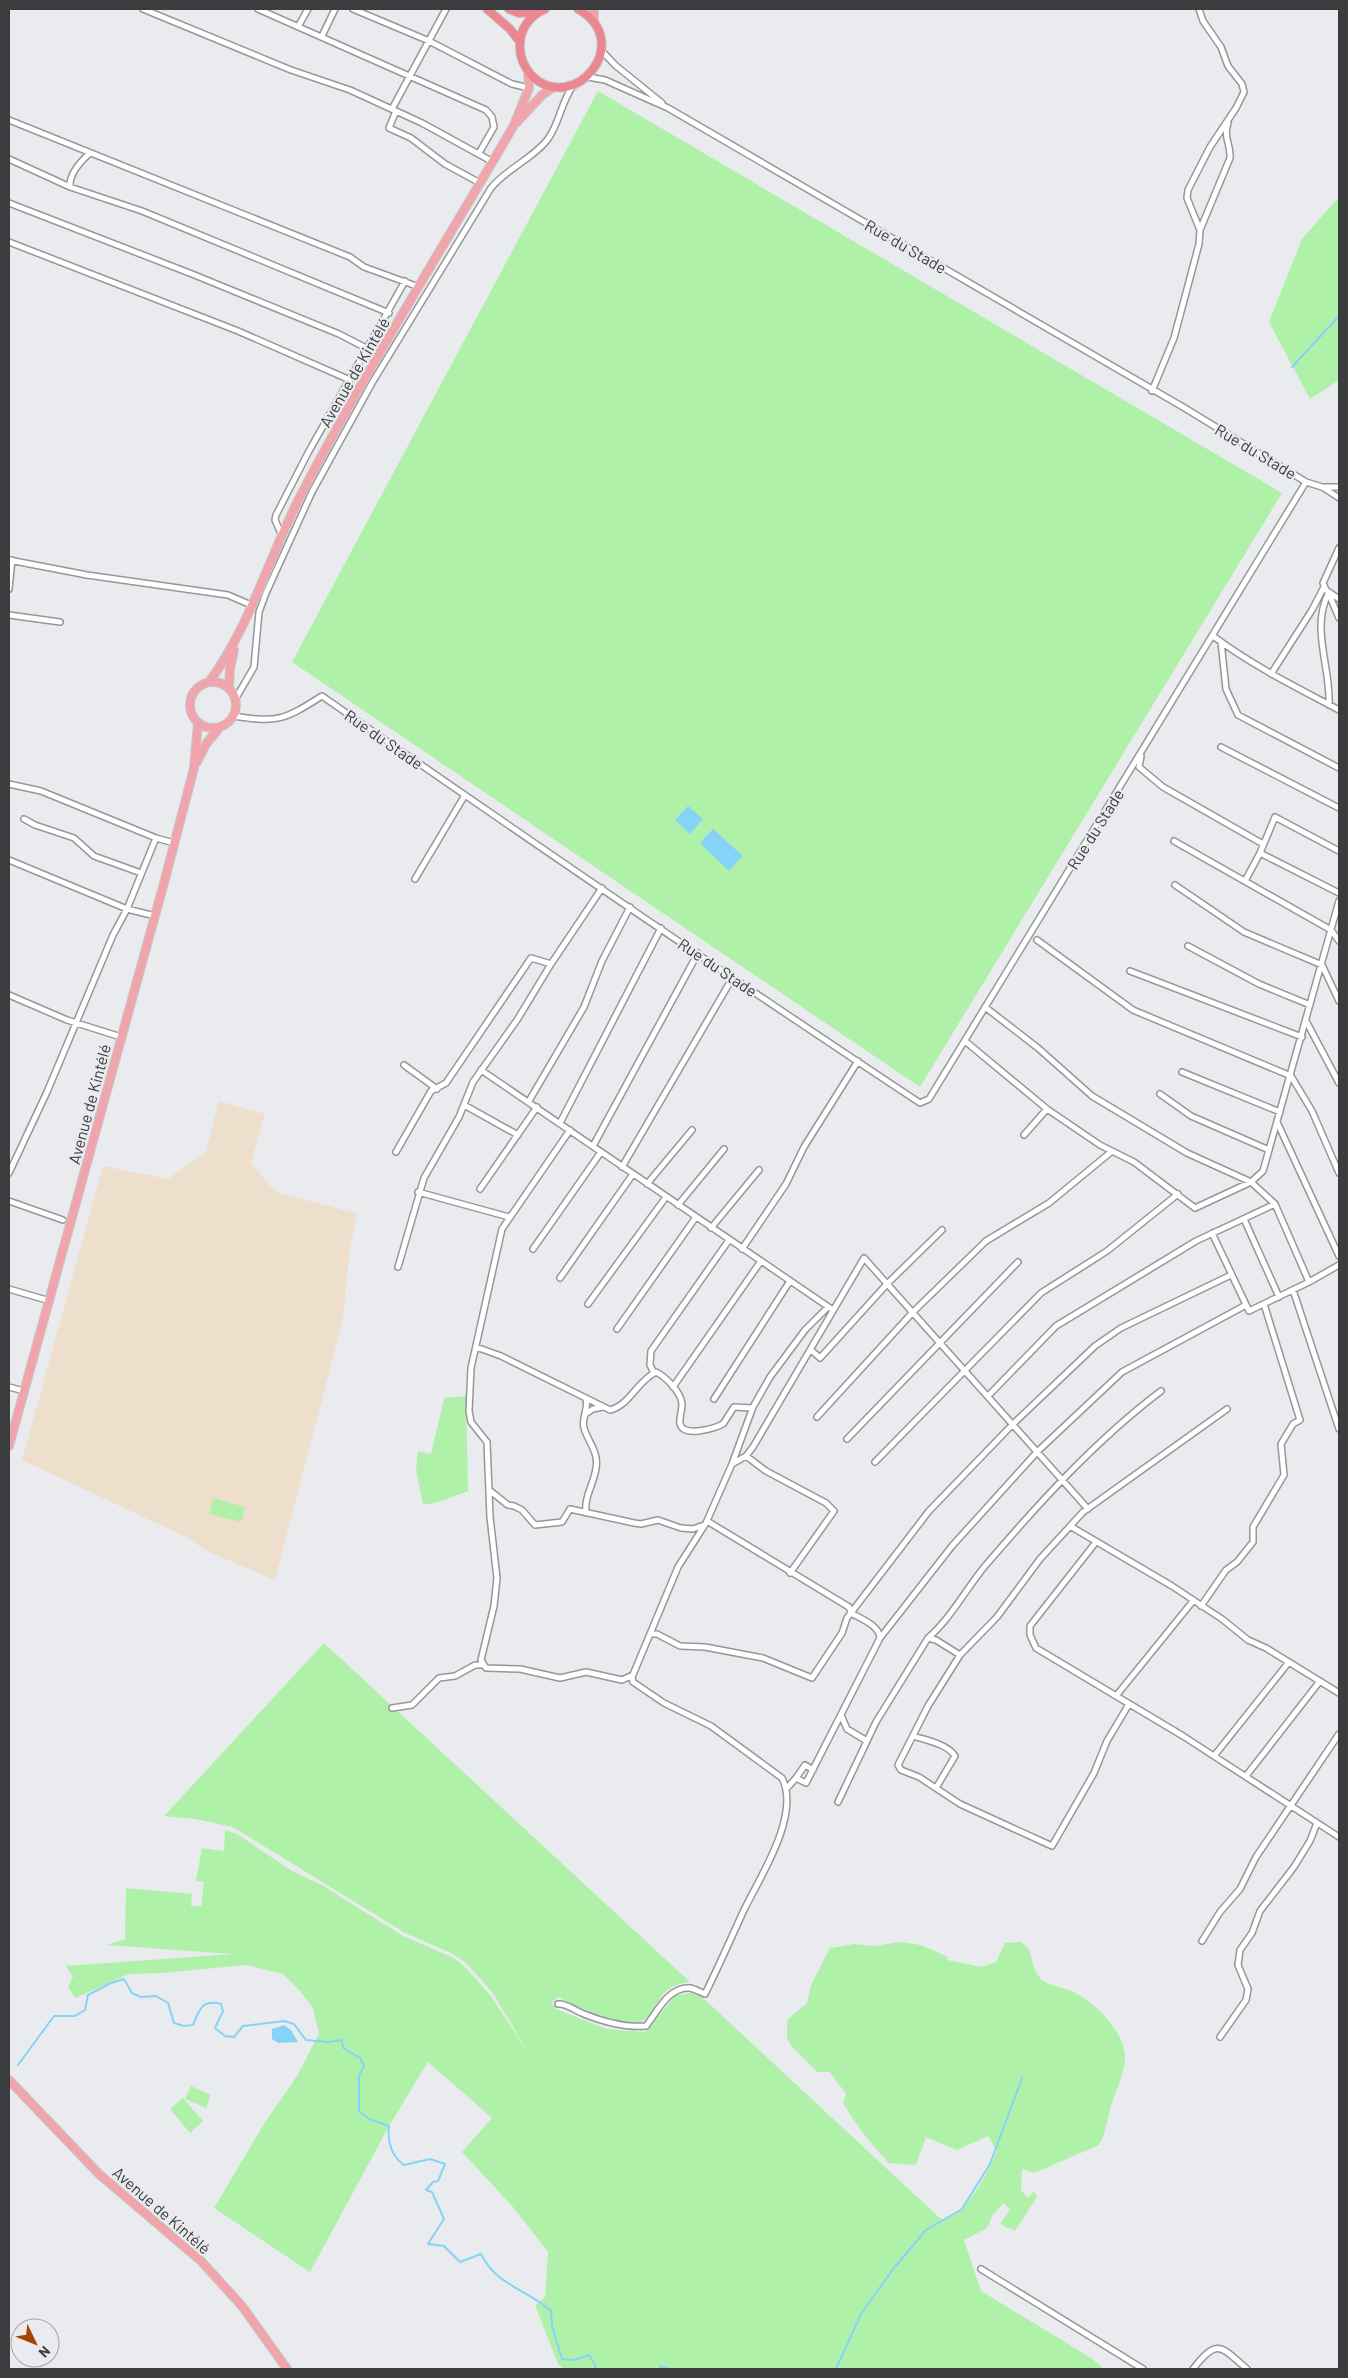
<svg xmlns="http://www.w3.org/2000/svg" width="1348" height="2378" font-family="Barlow,sans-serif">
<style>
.commercial{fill:#eddfcc}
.green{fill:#b0f1a9}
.water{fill:#85d4f8}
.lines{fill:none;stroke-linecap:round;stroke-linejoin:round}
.stream{stroke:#85d4f8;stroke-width:2}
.minor-casing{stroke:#969799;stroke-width:8}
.primary-casing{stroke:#c8c8c9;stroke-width:10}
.trunk-casing{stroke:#c8c8c9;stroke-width:10}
.minor{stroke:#fff;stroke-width:5}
.primary{stroke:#f0a5ac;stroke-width:8}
.trunk{stroke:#eb8790;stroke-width:8}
.labels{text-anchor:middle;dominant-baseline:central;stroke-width:4.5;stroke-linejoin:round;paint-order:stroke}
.street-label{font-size:16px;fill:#3b3c3d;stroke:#eaebee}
</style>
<rect width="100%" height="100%" fill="#eaebee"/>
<!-- commercial -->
<path class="commercial" d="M219,1101L265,1114L251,1163L276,1192L358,1214L350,1246L343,1319L275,1580L209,1552L186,1537L22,1460L103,1166L168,1179L206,1152Z"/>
<!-- green -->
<path class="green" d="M598,91L1282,493L920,1087L292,662Z
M1339,197V380L1310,399L1269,322L1302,239Z
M466,1396L468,1491L439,1502L423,1505L416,1470L418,1451L431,1454L444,1398Z
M213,1498L245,1507L241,1522L209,1514Z
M324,1643L690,1982C657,1987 664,2001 645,2019C629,2034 574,2005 558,1997L551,2003L556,2009L607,2029L645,2032L676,1995L690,1993L702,1997L942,2220C970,2210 985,2177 997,2151L988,2136L957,2150L926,2137L916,2165L889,2163C871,2144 856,2125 843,2103L846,2094L830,2072H817L792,2047L787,2038V2020L807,2003L811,1985L830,1948L854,1944L874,1946L900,1942L921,1945L948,1957L947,1960L982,1967L996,1962L1005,1943L1021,1942L1030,1950C1037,1993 1051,1979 1079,1995C1098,2006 1125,2033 1125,2058C1125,2071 1117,2089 1112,2102C1107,2116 1107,2133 1099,2145L1034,2173L1022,2169L1021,2190L1028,2198L1034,2191L1037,2197L1015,2231L1000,2224L1010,2209L1003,2203L993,2215L987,2228L964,2240L981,2291L1091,2358L1104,2369H564L558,2364L535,2305L545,2297L548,2252L513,2207L462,2152L492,2118L428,2062L389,2126L310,2272L214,2208L264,2124L297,2076L319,2034L313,2008L300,1991L283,1974L246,1965L163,1973L129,1974L75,1998L68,1987L73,1977L66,1966L232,1954L107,1945L125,1939L126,1888L192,1894L191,1906H201L204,1882L196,1881L202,1848L224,1851L225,1830L237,1834L292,1871L322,1885L403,1936L454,1958L466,1968L490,1995L528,2052L493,1993L465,1962L451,1953L405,1933L233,1827L195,1819L164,1816Z
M191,2086L211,2095L206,2108L185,2099Z
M183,2098L203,2121L190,2133L170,2109Z"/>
<!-- water -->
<path class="water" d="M688,806L703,819L690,834L675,820Z
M713,829L743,856L729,871L700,843Z
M284,2025L291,2030L298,2042L278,2043L272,2039V2029Z"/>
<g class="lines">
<!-- stream -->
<path class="stream" d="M1292,367L1339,316
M18,2065L54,2016H75L85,2010L88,1995L111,1983L124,1979L132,1993L141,1997L156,1996L168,2003L174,2023L184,2026L193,2025C199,2010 202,1999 221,2004L223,2011L215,2028L225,2036L234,2037L243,2026L284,2021L294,2024L306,2040L328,2042L342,2040L343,2048L360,2058L364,2066L359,2076V2111L369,2119L389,2126C387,2140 391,2156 404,2165L430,2159L445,2164L438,2181L433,2182L426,2190L432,2192L444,2219L428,2244L444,2246L460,2262L481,2254C496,2285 526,2289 551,2311L552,2326L562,2359L575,2360L589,2355L596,2366L594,2369
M659,2369L661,2366L668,2369
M836,2369L861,2314L894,2268L926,2230L962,2209L990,2164L1022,2078"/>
<defs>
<path id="minor" d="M143,9L291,70L350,90L422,123L493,162
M258,9L486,110L492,117L494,127L479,153
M353,9L429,41L512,84L529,88
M299,25L308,9
M322,36L335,9
M602,51L615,65L662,103
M588,77L605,80L668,108L1183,407L1306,482L1322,487H1339
M392,109L446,9
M396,111L389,128L411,138L445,164L480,183
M9,120L350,257L364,267L419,287
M9,159L70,187L142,211L389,313
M70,187C69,174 81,161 90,153
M9,203L192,274L339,334L368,349
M1200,230L1230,158C1231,144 1223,138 1228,123
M9,242L238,331L350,380
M1152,391L1174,338L1199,244L1200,230L1187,198L1188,190L1210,147L1236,108L1244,92L1242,84L1228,66L1221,47L1203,21L1199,9
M1324,488L1339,498
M282,536L275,520L276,515L309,451L405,281
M1339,548L1323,583L1326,590L1339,599
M9,560L87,575L228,595L251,605
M9,589L12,560
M1328,592L1339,618
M9,615L60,622
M1213,636C1253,666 1296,687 1339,710
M1221,642L1226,689L1238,715L1339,768
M1271,674L1312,610L1324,587
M236,698L254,667L259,612L266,593L312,492L372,383L491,188C507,168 533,159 548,139C560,122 561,102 573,86
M1329,705C1331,667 1310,628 1329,592
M233,716C278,723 284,720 322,696C520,834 719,970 920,1103L929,1099L1306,482
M1221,747L1339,808
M1141,756L1139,767L1163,787L1263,844
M9,784L41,791L156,838L174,843
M24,819L35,825L74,838L94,856L141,873
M1174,841L1331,930L1339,941
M1260,853L1339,893
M9,860L127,909L156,838
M415,879L465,795
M1245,881L1260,853L1275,817L1339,851
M1175,885L1244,932L1322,965L1339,1001
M1037,940L1133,1010L1291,1076L1312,1111L1339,1173
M1188,946L1259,984L1310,1005
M1130,971L1302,1037
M9,995L67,1020L121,1037
M985,1007L1038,1048L1092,1096L1187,1153L1251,1182L1275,1204L1309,1282L1249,1311L1212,1233
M1306,1021L1339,1083
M965,1041L1047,1109L1100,1145L1134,1162L1195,1208L1251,1182L1263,1171L1339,901
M404,1065L437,1089
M481,1070L833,1310
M1182,1072L1280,1112
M1160,1094L1191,1116L1269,1150
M529,1101L584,1007L602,961L630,907
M464,1105L518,1135
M1277,1122L1339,1256
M560,1123L661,928
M570,1130L502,1229L471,1368L469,1411L471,1422L487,1442L490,1517L497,1578L494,1606L481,1660L486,1668L520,1669L560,1678L586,1672L622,1680L633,1675
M1024,1135L1047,1109
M593,1146L698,953
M396,1152L431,1091L446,1083L531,958L551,964
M622,1167L733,977
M9,1173L47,1092L113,935L127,909L155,916
M647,1184L692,1130
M480,1189L537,1107
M418,1192L509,1217
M9,1201L63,1220
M678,1205L724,1149
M1244,1219L1279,1297
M711,1228L759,1170
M533,1249L601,1152
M742,1249L786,1184L804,1147L858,1061
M398,1267L424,1178L459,1117L473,1082L517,1020L551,964L602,888
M560,1278L633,1174
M1309,1282L1339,1265
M9,1289L50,1301
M1293,1290L1339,1429
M588,1304L666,1197
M617,1329L696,1217
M476,1347L501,1356L610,1410C630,1405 636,1382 656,1372C666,1377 681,1392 682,1404C682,1411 679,1418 680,1424C684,1438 715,1428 723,1424L734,1407L752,1408
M811,1350L820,1358L887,1284L942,1230
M654,1373L650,1365L651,1351L729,1240
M9,1387L24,1391
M673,1387L761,1261
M988,1396L1056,1326L1196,1241L1275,1204
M714,1399L790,1281
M587,1413L593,1409L603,1407
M817,1417L913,1312L986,1241L1049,1203L1111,1152
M847,1439L1018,1262
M746,1456L766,1471L826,1503L834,1511L790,1573
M875,1462L1041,1293L1107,1251L1178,1194
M732,1464L753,1407L770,1377L805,1330L828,1307
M489,1490L508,1505L514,1506L522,1510L535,1525L562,1522L570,1509L634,1523L641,1524L658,1520L681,1528L693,1529L704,1525
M586,1513C584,1496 594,1484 596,1468C599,1452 588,1442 584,1428C581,1418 589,1409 586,1398
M707,1521L849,1607L851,1613C861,1619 879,1625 880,1638
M1070,1526L1172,1586L1222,1619L1248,1640L1266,1648L1339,1693
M1096,1542L1030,1626V1635L1036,1648L1183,1736L1339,1837
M1201,1606L1226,1570L1237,1562L1253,1542V1527L1284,1475L1281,1444L1293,1424L1300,1420L1264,1304
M650,1634H657L680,1646L705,1647L763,1658L812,1678L842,1633L847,1618L929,1511L1013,1424L1095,1346L1121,1328L1231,1275
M928,1638L936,1640L960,1655
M1116,1696L1193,1601
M1129,1704L1107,1741L1094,1773L1052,1846L960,1804L919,1777L901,1770L898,1765L928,1706L960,1655L997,1617L1040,1559L1083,1512L1227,1409
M392,1708L412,1705L439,1678L455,1676L475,1665H482
M841,1715L847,1729L867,1741
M913,1736C925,1740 948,1744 955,1756L936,1788
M1214,1756L1289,1662
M1246,1776L1320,1681
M796,1778L805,1765L813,1770
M787,1788L796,1778L806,1783L880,1638L952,1546L1037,1452L1122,1372L1246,1305
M838,1802L876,1722L928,1638C951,1618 966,1589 985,1566C1039,1503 1095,1441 1161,1391
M1202,1941L1220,1912L1240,1889L1256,1857L1339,1734
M558,2004C567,2003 575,2011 584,2014C604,2022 624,2028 646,2026C657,2012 669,1986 690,1988C695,1989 700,1992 705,1994C719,1966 731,1938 744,1910C760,1877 801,1815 782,1778L711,1726L664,1703L633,1682L632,1677L678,1567L706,1523L732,1464L746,1456L753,1447L864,1258L1088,1509
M1220,2037L1246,2000L1248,1989L1238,1965L1240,1950L1252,1933L1260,1911L1294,1867L1310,1841L1317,1823
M981,2269L1143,2369
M1193,2369C1218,2337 1221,2347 1247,2369"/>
<path id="primary" d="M594,9V22
M517,122L542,95L554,87
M190 705a23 23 0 1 1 46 0a23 23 0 1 1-46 0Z
M209,682C252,624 270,552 304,489C369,365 444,246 514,125L529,88L528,72
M229,688L230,668L234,650
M197,762L206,744L220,727
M9,1446L164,883L194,768L198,723
M9,2080L99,2174L201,2261L242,2306L287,2369"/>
<path id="trunk" d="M487,9L510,29L520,42
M509,9L519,13L537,12
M545,9C531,15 520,28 520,44C519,56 524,67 532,76C574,116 636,42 578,9"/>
</defs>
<!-- minor casing -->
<use href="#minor" class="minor-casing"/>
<!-- primary casing -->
<use href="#primary" class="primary-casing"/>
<!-- trunk casing -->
<use href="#trunk" class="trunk-casing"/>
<!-- minor -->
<use href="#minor" class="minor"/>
<!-- primary -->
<use href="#primary" class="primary"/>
<!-- trunk -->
<use href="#trunk" class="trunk"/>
</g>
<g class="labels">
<!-- street labels -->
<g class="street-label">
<text transform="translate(906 246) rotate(30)">Rue du Stade</text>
<text transform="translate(354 372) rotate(-60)">Avenue de Kintélé</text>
<text transform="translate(1256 451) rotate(31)">Rue du Stade</text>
<text transform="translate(384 739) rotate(35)">Rue du Stade</text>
<text transform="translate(1095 829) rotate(-58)">Rue du Stade</text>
<text transform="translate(718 967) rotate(34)">Rue du Stade</text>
<text transform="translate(89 1104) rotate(-75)">Avenue de Kintélé</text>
<text transform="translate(162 2210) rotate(41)">Avenue de Kintélé</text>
</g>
</g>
<!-- border -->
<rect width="1348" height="2378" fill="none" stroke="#3b3c3d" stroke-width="20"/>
<!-- north arrow -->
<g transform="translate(35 2343) rotate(133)"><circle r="24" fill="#eaebee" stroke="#a4a5a7"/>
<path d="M0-4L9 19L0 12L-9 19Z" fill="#a64500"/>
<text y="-8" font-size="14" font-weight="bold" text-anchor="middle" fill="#3b3c3d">N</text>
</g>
</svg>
